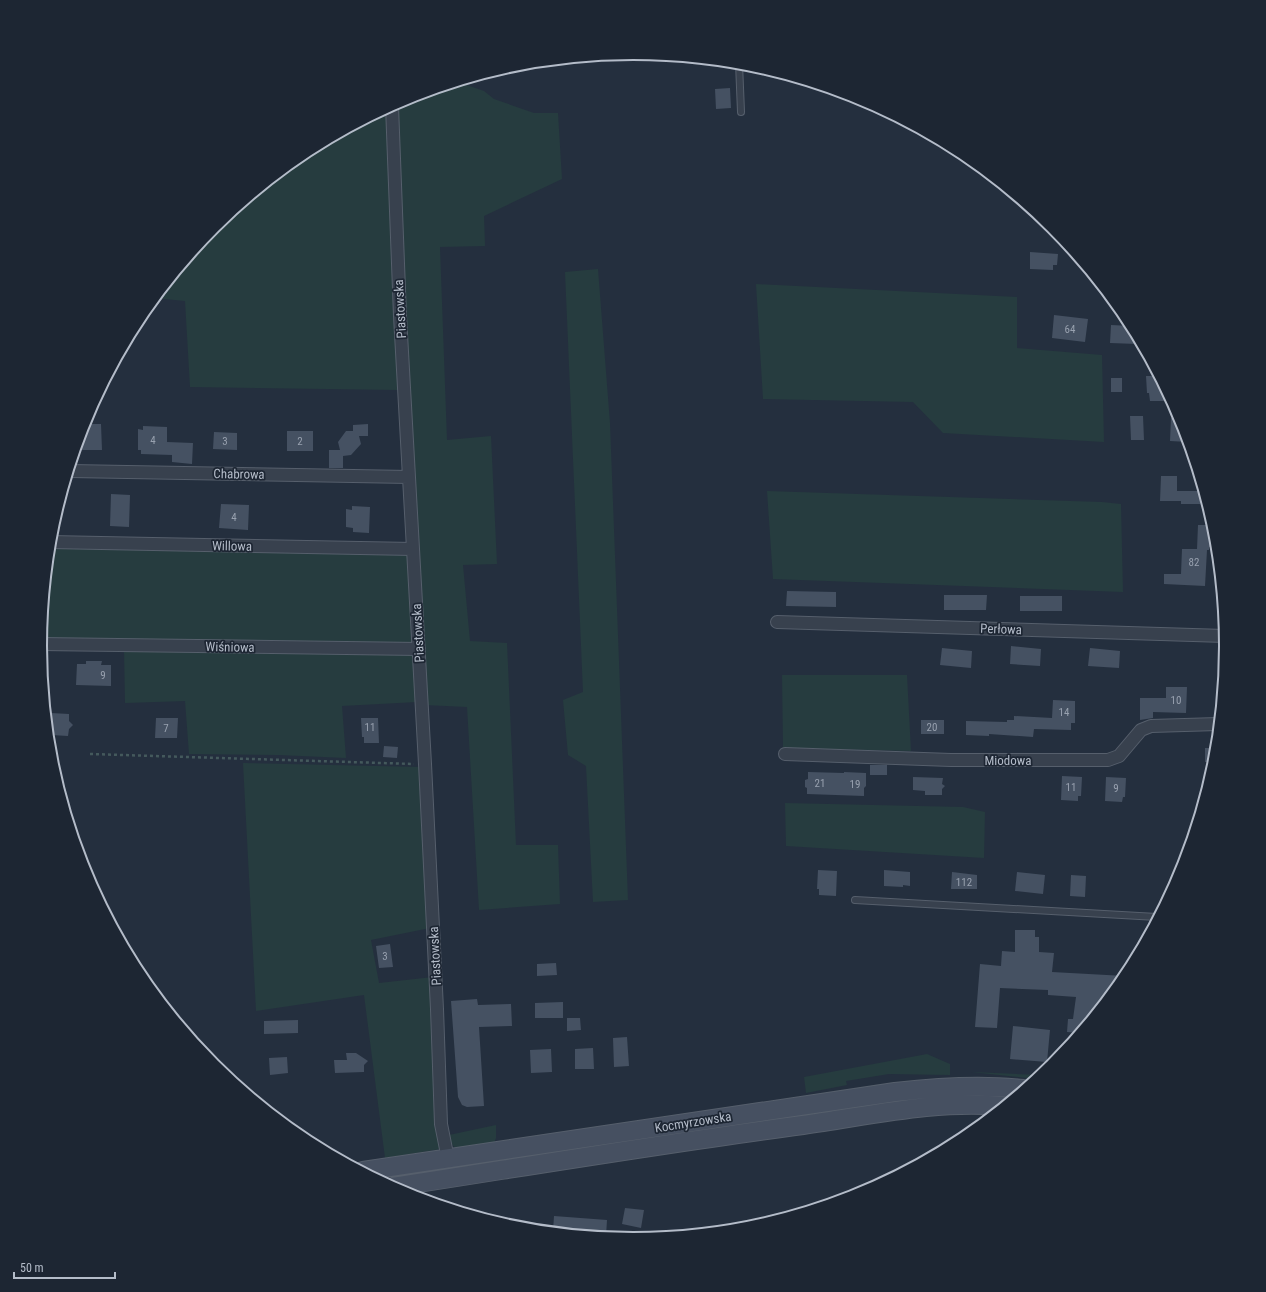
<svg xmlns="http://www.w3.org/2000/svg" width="1266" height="1292" font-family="'Roboto Condensed',sans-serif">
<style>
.green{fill:#263c3f}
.building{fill:#455162}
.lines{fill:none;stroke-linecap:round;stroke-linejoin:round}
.lane-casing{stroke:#565f6c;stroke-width:8}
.street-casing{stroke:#565f6c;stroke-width:14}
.secondary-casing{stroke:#565f6c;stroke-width:20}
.path{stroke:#44595c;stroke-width:2.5;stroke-dasharray:3 3;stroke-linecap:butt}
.lane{stroke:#38414e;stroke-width:6}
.street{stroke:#38414e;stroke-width:12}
.secondary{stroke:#465061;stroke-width:18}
.labels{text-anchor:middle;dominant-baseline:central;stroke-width:3.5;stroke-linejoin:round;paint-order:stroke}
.number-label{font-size:11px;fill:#98a1af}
.street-label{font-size:13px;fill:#b4bcc9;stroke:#1d2633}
.rim{fill:none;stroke:#b4bcc9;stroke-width:2}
</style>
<rect width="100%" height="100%" fill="#242f3e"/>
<!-- green -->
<path class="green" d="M458,82L484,91L494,99L534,113H558L562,179L484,216L485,246L440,247L447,440L491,436L497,564L463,565L470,641L507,643L516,845H558L560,904L479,910L467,707L424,705L395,104L406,98Z
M387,108L399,390L190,387L185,301L155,298L214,227L304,153Z
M598,269L610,423L628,900L593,902L586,766L568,755L563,700L583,692L565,272Z
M756,284L1017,297V348L1102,355L1104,442L943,433L913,402L763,399Z
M767,491L1102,502L1121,504L1123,592L773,579Z
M50,545L410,551L416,646L41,640Z
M124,649L416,654L417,702L342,706L346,758L278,755L189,754L185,701L125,703Z
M782,675H907L911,751L783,748Z
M243,763L421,767L430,928L371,940L379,983L433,977L441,1149L385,1158L364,995L256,1011Z
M785,803L963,807L985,812L984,858L786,846Z
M927,1054L950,1064V1075L889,1074L846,1081L847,1085L806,1093L804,1077Z
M971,1072L1040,1075L1036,1079Z
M496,1125V1138L494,1143L458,1148C451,1147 451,1141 449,1135Z"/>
<!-- building -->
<path class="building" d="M730,88L731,108L716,109L715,89Z
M1030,252L1058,254L1057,265H1053V270L1030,269Z
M1054,315L1088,319L1085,342L1052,338Z
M1111,325L1131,326L1137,337V344L1110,343Z
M1146,376H1158L1167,394L1168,401H1150L1149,393H1147Z
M1111,378H1122V392H1111Z
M1130,416H1143L1144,440H1131Z
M1171,418H1180L1188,442L1170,441Z
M84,424H101L102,450H81L80,444H78Z
M368,424V436H359L361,444L351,455L343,456V468H329V450H340L338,442L346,431H353V425Z
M143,426L167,427V442L193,443L192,464L172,462V455L141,454V450H138V429L143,430Z
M287,431H313V451H287Z
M214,432L237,433V450L213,449Z
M1161,476H1177V491H1201L1200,504H1181V501H1160Z
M111,494L130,495L129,527L110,526Z
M221,504L249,505L248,530L219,528Z
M352,506L370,507L369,533L353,532V528L346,527V509L352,510Z
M1198,525H1210L1213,527L1215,531L1216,547H1209V550H1207L1205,586L1164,584V574H1181L1182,549H1204H1197Z
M787,591L836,592V607L786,606Z
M944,595H987L986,610H944Z
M1020,596H1062V611H1020Z
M1011,646L1041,649L1040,666L1010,664Z
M942,648L972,651L971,668L940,665Z
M1090,648L1120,651L1119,668L1088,666Z
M86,661H102L101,665H111V686L76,685L77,664H86Z
M1166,687H1187L1186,713L1153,712V718L1140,720V698H1166Z
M1053,700L1075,701V723H1071V730L1034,729L1033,737L989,734V736L966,735V721L1007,722V720H1014V716L1052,718Z
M51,713L69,714V721L73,725L69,729L68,736L51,735Z
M156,718H178L177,738H155Z
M361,718H378L379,743H364V737H362Z
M921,720H944V734H921Z
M384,746L398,747L397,758L383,757Z
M1205,748H1216L1215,762H1205Z
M870,765H887V775H870Z
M808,772L844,773V772L866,773V786L864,788V796L807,794V788L805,787V780L808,779Z
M1062,776L1082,777L1081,796H1078V801L1061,800Z
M913,777L943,778L942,784L945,786L942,789V795H925V791L913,790Z
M1106,777L1126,778L1125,797H1123L1122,802L1105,801Z
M818,870L837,871L836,896L819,895V889H817Z
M884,870L910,872V886L903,885V887L884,886Z
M952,872L977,875V889H951Z
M1017,872L1045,875L1043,894L1015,891Z
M1071,875L1086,876L1085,897L1070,896Z
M1015,930H1035V937H1039V952L1054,953L1052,972L1125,976L1079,1033L1067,1032L1068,1019H1073L1076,997L1048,995V990L1000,988L997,1028L975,1027L980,964L1001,966L1002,951L1015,952Z
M390,944L393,967L379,968L376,946Z
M556,963L557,975L537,976V964Z
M477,999L478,1005L511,1004L512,1026L479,1027L484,1106L467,1107L462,1105L458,1097L451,1001Z
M563,1002V1018H535V1003Z
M567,1018H580L581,1030L567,1031Z
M298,1020V1033L264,1034V1021Z
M1013,1026L1050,1030L1047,1062L1010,1059Z
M627,1037L629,1066L614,1067L613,1038Z
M593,1048L594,1069H575V1049Z
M551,1049L552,1072L531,1073L530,1050Z
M346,1053H356L368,1061L364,1065V1072L335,1073L334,1060H347Z
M287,1057L288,1073L270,1075L269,1058Z
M625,1208L644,1210L641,1228L622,1224Z
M554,1216L607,1220L606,1236L553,1231Z"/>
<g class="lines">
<defs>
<path id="lane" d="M739,63L741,112
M855,900L1157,917"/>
<path id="street" d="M392,106L400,316L425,764L437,1009L441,1124L448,1159
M70,471L409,477
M50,542L413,549
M777,622L1225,636
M40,644L419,649
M785,754L951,760H1108L1119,756L1141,730L1151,726L1218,724"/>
<path id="secondary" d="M363,1171L895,1092C938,1087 980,1084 1023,1089
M393,1187C529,1166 666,1143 803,1125C869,1116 935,1100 1002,1106"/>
</defs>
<!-- lane casing -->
<use href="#lane" class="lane-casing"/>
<!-- street casing -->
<use href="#street" class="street-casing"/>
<!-- secondary casing -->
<use href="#secondary" class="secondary-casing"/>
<!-- path -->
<path class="path" d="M90,754L414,764"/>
<!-- lane -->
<use href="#lane" class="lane"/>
<!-- street -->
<use href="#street" class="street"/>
<!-- secondary -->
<use href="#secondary" class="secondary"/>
</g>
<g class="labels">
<!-- number labels -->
<g class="number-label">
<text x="1070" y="329">64</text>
<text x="153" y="440">4</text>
<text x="225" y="441">3</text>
<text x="300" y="441">2</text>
<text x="234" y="517">4</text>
<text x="1194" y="562">82</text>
<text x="103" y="675">9</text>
<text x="1176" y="700">10</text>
<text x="1064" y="712">14</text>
<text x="370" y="727">11</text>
<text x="932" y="727">20</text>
<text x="166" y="728">7</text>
<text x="820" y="783">21</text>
<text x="855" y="784">19</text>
<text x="1071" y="787">11</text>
<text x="1116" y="788">9</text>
<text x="964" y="882">112</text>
<text x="385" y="956">3</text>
</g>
<!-- street labels -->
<g class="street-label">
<text transform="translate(400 309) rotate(-93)">Piastowska</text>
<text transform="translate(239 474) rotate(1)">Chabrowa</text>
<text transform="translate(232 546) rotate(1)">Willowa</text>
<text transform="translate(1001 629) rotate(2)">Perłowa</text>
<text transform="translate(418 633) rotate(-93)">Piastowska</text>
<text transform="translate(230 647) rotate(1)">Wiśniowa</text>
<text x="1008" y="760">Miodowa</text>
<text transform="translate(435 956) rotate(-93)">Piastowska</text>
<text transform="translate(693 1122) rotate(-9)">Kocmyrzowska</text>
</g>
</g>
<!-- crop -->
<path d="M0 0H1266V1292H0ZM47 646a586 586 0 1 1 1172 0a586 586 0 1 1-1172 0Z" fill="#1d2633" fill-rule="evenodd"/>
<path class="rim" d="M47 646a586 586 0 1 1 1172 0a586 586 0 1 1-1172 0Z"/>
<!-- scale -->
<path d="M14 1272v6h101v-6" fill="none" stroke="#b4bcc9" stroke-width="2"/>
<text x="20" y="1272" font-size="12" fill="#b4bcc9" stroke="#1d2633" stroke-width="3" paint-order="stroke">50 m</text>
</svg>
